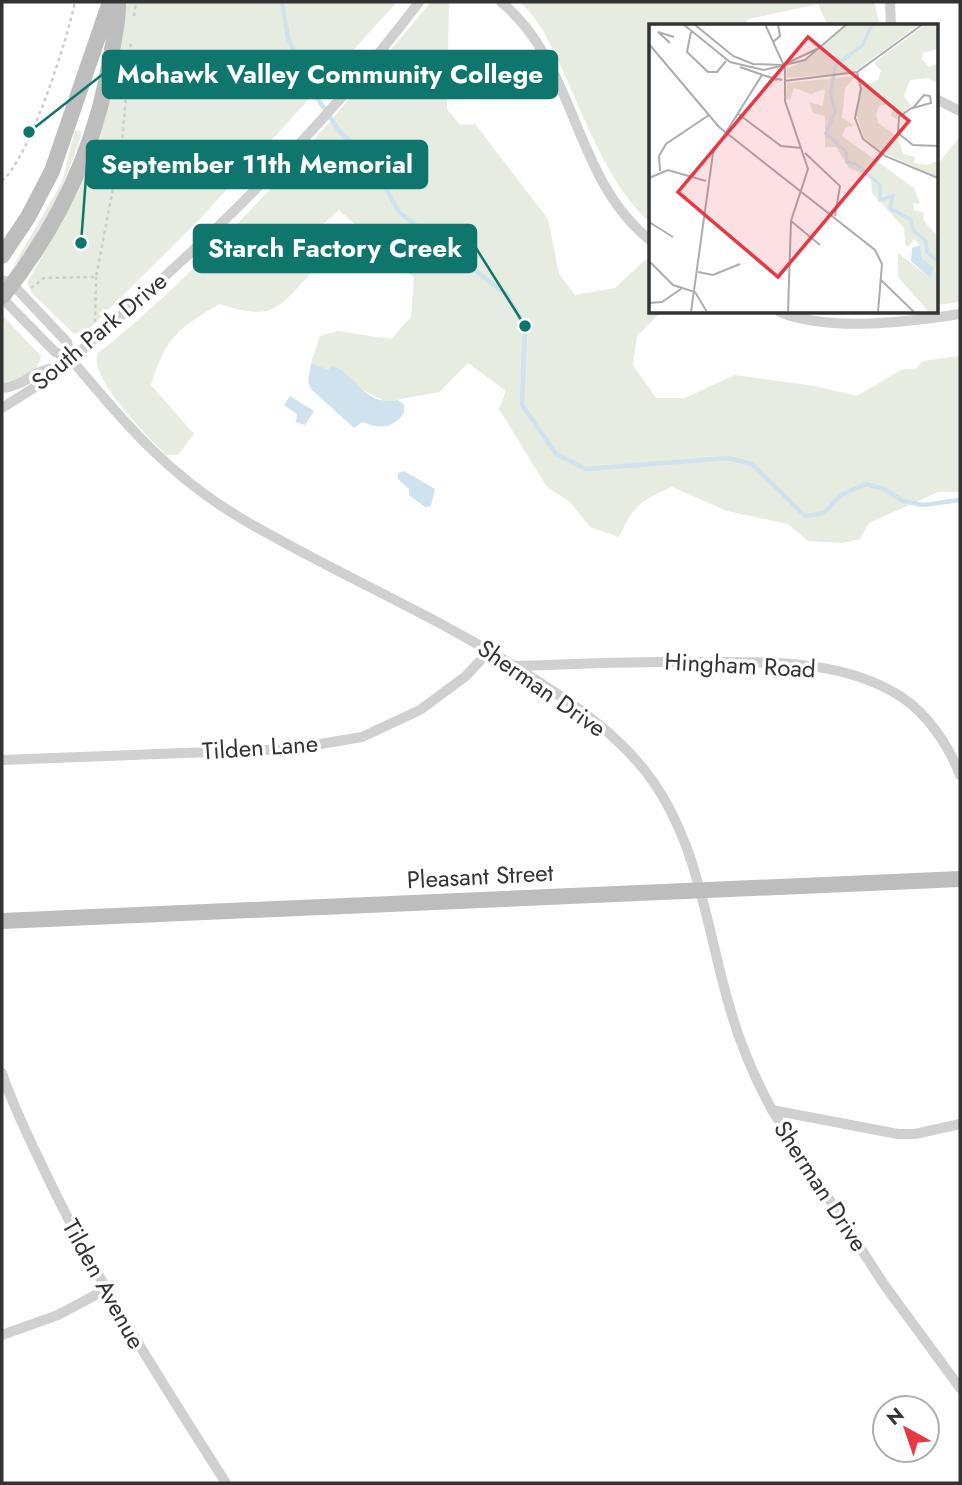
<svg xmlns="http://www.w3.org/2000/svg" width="962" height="1485" font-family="Jost,sans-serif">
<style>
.green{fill:#e6ecdf}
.water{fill:#cfe2ee}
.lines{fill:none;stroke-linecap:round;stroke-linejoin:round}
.stream{stroke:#cfe2ee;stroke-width:4.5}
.path{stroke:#cdcdcd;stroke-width:2.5;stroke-dasharray:3.5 3.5;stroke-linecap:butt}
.street{stroke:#d0d0d0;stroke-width:10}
.secondary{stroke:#bdbdbd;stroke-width:16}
.labels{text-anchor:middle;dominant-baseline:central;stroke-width:7;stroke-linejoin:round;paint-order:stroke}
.street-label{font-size:24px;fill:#333;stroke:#fff}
.inset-river{fill:none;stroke:#cfe2ee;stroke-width:3.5}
.inset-road{fill:none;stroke:#adadad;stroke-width:2}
.view{fill:#e63946;fill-opacity:0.15;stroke:#e63946;stroke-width:3.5}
.inset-edge{fill:none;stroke:#333;stroke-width:3.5}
.leader{fill:none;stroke:#0f766e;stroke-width:2.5}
.callout-dot{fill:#0f766e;stroke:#fff;stroke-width:2.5}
.callout{fill:#0f766e;stroke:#0f766e;stroke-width:2.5}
.callout-label{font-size:26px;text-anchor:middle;font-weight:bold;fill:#fff}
</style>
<rect width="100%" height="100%" fill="#fff"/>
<!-- green -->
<path class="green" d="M126,2H397L199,220L89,329L81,334L73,333L32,293L27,283L79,190L97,144L116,68Z
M431,2H449L447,109L460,125L475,124L548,219L559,274L575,295L615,288L646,259L650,262V312H661L637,336L633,365L656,398H685L735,375L814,386L857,396L901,370L917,368L922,361L960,356V492H938L869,523L860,539L842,543L808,541L788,524L727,511L672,487C641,500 633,506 619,537L590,527L571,503L547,487L499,409L506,391L468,363L439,392L386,402L311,363L320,336L338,331L391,339L411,317L414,278L339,210L302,243L311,273C275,313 271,320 219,304C177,330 166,337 151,385L194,434L178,455H166C147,435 91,381 97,354C224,253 327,125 431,2Z
M520,2H874L880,26H828L818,4L749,19L742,26H650V223C609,184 590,131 567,80C555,53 542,22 520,2Z
M75,130L81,131V136C66,181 45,233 12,268L62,182Z
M960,137V302L936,305V161H940Z
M3,316L41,356L37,369L16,381L2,382Z"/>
<!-- water -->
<path class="water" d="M311,363L328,370L332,366C357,373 362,407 398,400L404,405V413C393,429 379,429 362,422L354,428L312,390L308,382Z
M290,396L314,411L305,425L296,422L297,414L284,405Z
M404,471L435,489L431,506L425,507L409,495V489L398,479V473Z"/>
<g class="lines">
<!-- stream -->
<path class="stream" d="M282,2L288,38L310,87L340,132L370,159L399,212L507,295L525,326L522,405L556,454L586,469L728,458L752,464L805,516L824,513L841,495L866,484L884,489L903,501L923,505L960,500"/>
<!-- path -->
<path class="path" d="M134,16L136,2
M2,181C30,157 67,40 75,2
M31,288L44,278L96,277L122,142L131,40
M95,322L96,277"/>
<!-- street -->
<path class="street" d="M501,2C577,64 572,178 650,240
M890,2L891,26
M936,99L960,111
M2,280L12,284L67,342L71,359
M2,298L55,352L71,359C125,424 170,477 244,520C341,577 445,619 539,682C578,707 617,735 646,772C698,839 706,926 729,1005C739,1041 754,1077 772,1110L883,1283L960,1388
M780,312C829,332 908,322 960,314
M2,388C23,387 37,368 56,368
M2,408L51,377L56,368L71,359C197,252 319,135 419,2
M516,666C580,664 644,661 708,662C772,662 843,660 900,696C927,713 949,746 960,775
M2,760L291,749L362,737L420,710L466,676L490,650
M2,1073C14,1109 31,1142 47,1176C98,1283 162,1383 226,1483
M772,1110L898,1134H915L960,1124
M2,1335L58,1315L105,1290"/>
<!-- secondary -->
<path class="secondary" d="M2,256L28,217L52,171L110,2
M2,297C59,226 97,145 111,55C114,38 119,19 118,2
M2,921L960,879"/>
</g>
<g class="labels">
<!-- street labels -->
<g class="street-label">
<text transform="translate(99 331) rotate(-40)">South Park Drive</text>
<text transform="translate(740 665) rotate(3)">Hingham Road</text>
<text transform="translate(542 688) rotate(35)">Sherman Drive</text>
<text transform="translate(260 747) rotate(-4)">Tilden Lane</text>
<text transform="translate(480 876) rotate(-3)">Pleasant Street</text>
<text transform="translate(821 1186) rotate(57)">Sherman Drive</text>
<text transform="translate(104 1284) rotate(61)">Tilden Avenue</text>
</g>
</g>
<!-- overview -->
<g transform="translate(649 24)">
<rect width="289" height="289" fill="#fff"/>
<path d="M199,0H271L205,48L138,54V45L161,34ZM277,0H289V25L274,29L273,35L280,43L289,39V59L279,54L261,56L255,72L262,82L248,95L242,92L244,85L236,81L230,82L227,91L229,99L248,112L254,130L266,133L265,139L278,141L289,137V153L228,126L215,113L207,90L212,53L219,60L229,56L232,47L225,39ZM207,52L196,64L193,94L205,101L196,104L193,112L265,164L271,180L264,179L265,186L275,189L274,196L289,213V288L279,287L249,253V229L281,254L285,244L273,234L271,221L265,215L259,223L256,220L255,204L223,169L222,153L200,144L187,123H176V92L164,89L160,78L174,82L176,65L162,70L145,64L141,76L137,75L138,59Z" fill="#e6ecdf"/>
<path d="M271,221L273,234L285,244L281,254L262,237L263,224Z" fill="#cfe2ee"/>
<path class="inset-river" d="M223,0L214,21L186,42L182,70L186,88L177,109L197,128L198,138L207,140L231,161V176L244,172L241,184L261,195L265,207L277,217L278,228L289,238"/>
<path class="inset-road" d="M34,0L81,38L115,46L156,36L198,0M45,0L84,32L104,40L134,41L168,25M116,0L136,44V77L159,145L142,197L139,288M42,8L38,28L59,48H68L77,37M124,18L131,12L129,0M21,19L9,8L25,13M0,20L70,103L226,226L233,240L229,288M91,43L128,56M208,48L212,65L206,94L214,115L236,132L289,154M135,57L208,48L274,0M275,71L281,72L282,79L264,84ZM264,83L250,93L249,109L264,121L289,122M88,89L132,122L153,124M156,129L191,162L186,192M11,147L10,132L17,120L60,91M0,154L19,146L57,157M142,197L171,221M0,198L24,213M0,237L24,261L46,268L58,288M49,248L64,251L91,240M232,256L265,288M0,279L13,278L32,265M42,288L64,129L113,51L133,56"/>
<path class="view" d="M159,13L260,97L129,253L29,168Z"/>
<rect width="289" height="289" class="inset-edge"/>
</g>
<!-- callouts -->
<path class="leader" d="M29 132L103 74M81 243L87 164M525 326L476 248"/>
<g class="callout-dot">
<circle cx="29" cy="132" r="7"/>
<circle cx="81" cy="243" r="7"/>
<circle cx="525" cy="326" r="7"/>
</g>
<g class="callout">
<rect x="103" y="51" width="454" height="47" rx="7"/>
<rect x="87" y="141" width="340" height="47" rx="7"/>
<rect x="194" y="225" width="282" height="47" rx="7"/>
</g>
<g class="callout-label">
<text x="330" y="83">Mohawk Valley Community College</text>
<text x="257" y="173">September 11th Memorial</text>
<text x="335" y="257">Starch Factory Creek</text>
</g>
<!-- border -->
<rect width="962" height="1485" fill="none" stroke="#333333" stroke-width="7"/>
<!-- north arrow -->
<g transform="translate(906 1429) rotate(320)"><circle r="33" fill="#ffffff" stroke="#adadad" stroke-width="2"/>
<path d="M0-5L12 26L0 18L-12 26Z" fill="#e63946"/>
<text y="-10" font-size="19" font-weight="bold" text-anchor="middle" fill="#333333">N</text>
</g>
</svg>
